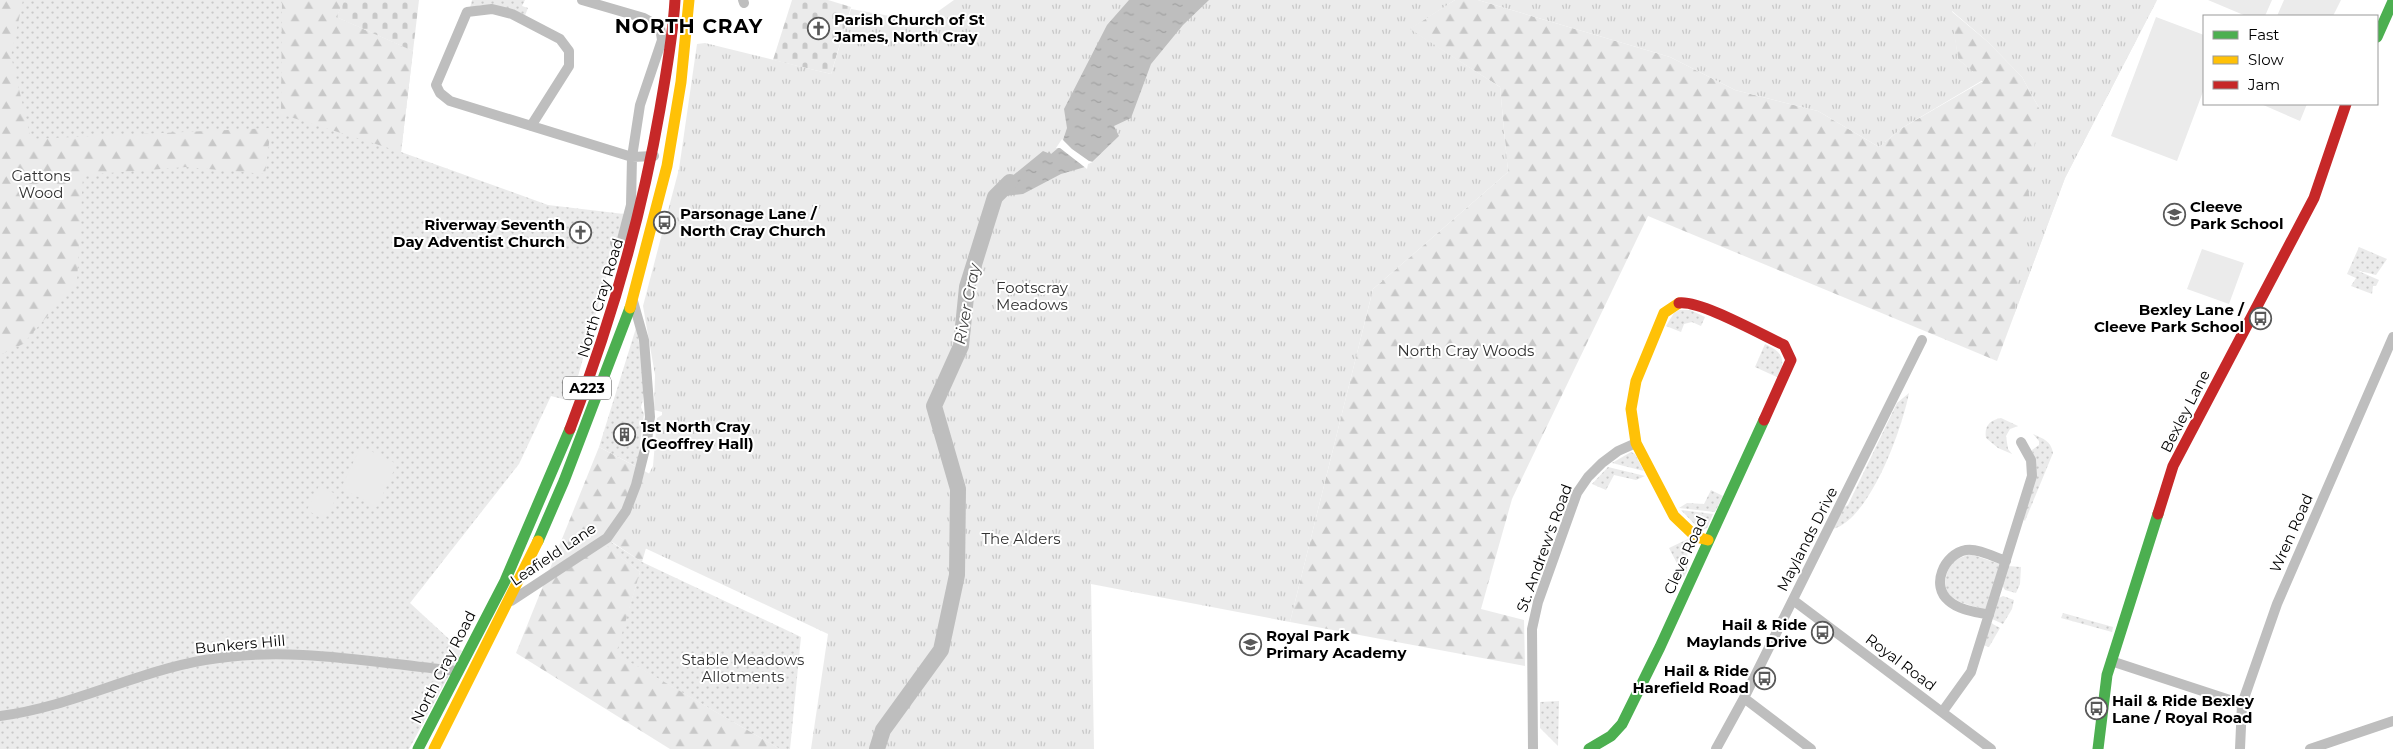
<svg xmlns="http://www.w3.org/2000/svg" width="2393" height="749" font-family="Montserrat,sans-serif">
<style>
.grass{fill:url(#grass-dots)}
.forest{fill:url(#forest-firs)}
.cemetery{fill:url(#cemetery-stones)}
.park{fill:url(#park-tufts)}
.pitch{fill:#ebebeb}
.water{fill:url(#water-ripples)}
.pier{fill:#fff}
.lines{fill:none;stroke-linecap:round;stroke-linejoin:round}
.river{stroke:#bebebe;stroke-width:16}
.street{stroke:#bebebe;stroke-width:10}
.fast{stroke:#4caf50;stroke-width:11}
.slow{stroke:#ffc107;stroke-width:11}
.jam{stroke:#c62828;stroke-width:11}
.labels{text-anchor:middle;dominant-baseline:central;stroke-width:4;stroke-linejoin:round;paint-order:stroke}
.shield{fill:#fff;stroke:#4c4c4c;stroke-width:1}
.shield-label{font-size:14px;font-weight:bold;fill:#000}
.poi-label{font-size:15px;font-weight:bold;fill:#000;stroke:#fff;text-anchor:start}
.park-label{font-size:15px;fill:#323232;stroke:#fff}
.street-label{font-size:15px;fill:#000;stroke:#fff}
.water-label{font-size:16px;font-style:italic;fill:#434343;stroke:#fff}
.district-label{font-size:20px;font-weight:bold;letter-spacing:1px;fill:#000;stroke:#fff}
</style>
<defs>
<pattern id="grass-dots" width="8" height="8" patternUnits="userSpaceOnUse" patternTransform="scale(1.25)"><rect width="8" height="8" fill="#ebebeb"/><path d="M2 2h.1M6 6h.1" fill="none" stroke="#c8c8c8" stroke-width="1.8" stroke-linecap="round"/></pattern>
<pattern id="forest-firs" width="22" height="20" patternUnits="userSpaceOnUse" patternTransform="scale(1.25)"><rect width="22" height="20" fill="#ebebeb"/><path d="M5 1l3.5 6h-7zM16 11l3.5 6h-7z" fill="#c8c8c8"/></pattern>
<pattern id="cemetery-stones" width="16" height="16" patternUnits="userSpaceOnUse" patternTransform="scale(1.25)"><rect width="16" height="16" fill="#ebebeb"/><path d="M2 7V4a2 2 0 0 1 4 0v3zM10 15v-3a2 2 0 0 1 4 0v3z" fill="#c8c8c8"/></pattern>
<pattern id="park-tufts" width="24" height="20" patternUnits="userSpaceOnUse" patternTransform="scale(1.25)"><rect width="24" height="20" fill="#ebebeb"/><path d="M3 7l-1-3M5 7V3M7 7l1-3M15 17l-1-3M17 17v-4M19 17l1-3" fill="none" stroke="#c8c8c8"/></pattern>
<pattern id="water-ripples" width="26" height="14" patternUnits="userSpaceOnUse" patternTransform="scale(1.25)"><rect width="26" height="14" fill="#bebebe"/><path d="M2 4q2-2 4 0t4 0M15 11q2-2 4 0t4 0" fill="none" stroke="#a2a2a2"/></pattern>
</defs>
<rect width="100%" height="100%" fill="#fff"/>
<!-- grass -->
<path class="grass" d="M0,0H345L336,17L413,51L401,152L548,205L624,214L571,401L551,396L519,464L410,603L462,651L409,749H0Z
M472,0H525L522,6L528,8L524,18L481,5L470,8Z
M2359,247L2387,259L2376,275L2356,270L2379,280L2376,286H2373L2372,294L2351,286L2356,278L2347,274Z
M1679,310H1690L1705,317L1701,326L1692,322L1684,324L1681,332L1666,326L1674,313Z
M636,328C641,353 649,382 641,407L644,414L637,467L599,447Z
M1765,344C1784,353 1785,359 1779,378L1755,367Z
M1909,393C1902,429 1870,519 1833,529L1844,507L1848,505L1897,403Z
M2001,418L2018,426L2010,429L2006,436L2008,449L2012,454L1998,448L1986,438C1984,426 1990,420 2001,418Z
M2033,434C2044,439 2051,441 2053,453L2025,521L2023,519L2036,475L2032,450L2039,445V441Z
M1631,452L1635,454L1644,471L1612,463Z
M1608,467L1645,476L1636,480L1614,475L1606,490L1592,484Z
M1711,490L1723,496L1715,512L1679,508L1687,503L1704,504Z
M1681,510L1713,514L1707,528L1701,531Z
M1688,539L1687,571L1684,577L1669,548Z
M611,542L642,562L801,637L790,749H780L615,654L640,572L606,546Z
M1970,554L2000,564L1986,610C1955,601 1934,598 1952,561Z
M2008,566L2021,567L2020,584L2016,593L2005,590L2002,585Z
M2003,596L2014,600L2012,609L2003,624L1992,619L1999,598Z
M2063,613L2113,627L2112,632L2061,618Z
M1991,623L2000,628L1989,647L1983,645Z
M1559,701L1558,746L1540,728V702Z"/>
<!-- forest -->
<path class="forest" d="M0,0H23L11,56L31,139L271,128L265,174L186,167L83,175L77,282L23,344L0,355Z
M282,0H345L336,17L413,51L401,152L281,114Z
M1455,0H1478L1670,57L1735,90L1818,111L1879,147L1902,128L1983,81L1958,59L1951,11L1988,42L2022,77L2039,108L2157,0L2065,178L1997,361L1648,216L1512,499L1481,609L1524,620L1525,666L1290,622L1373,289L1508,172L1500,87L1409,29Z
M599,447L665,482L642,562L612,542L607,546L640,572L616,654L780,749H670L516,653Z"/>
<!-- cemetery -->
<path class="cemetery" d="M345,0H419L413,51L336,17Z
M792,0H828L851,7L831,74L773,60Z"/>
<!-- park -->
<path class="park" d="M954,0H1455L1410,29L1500,87L1508,172L1373,289L1290,622L1091,584L1094,749H811L828,634L617,535L653,466L657,418L662,415V412L654,410L655,375L643,306L679,169L697,44L705,43L831,74L851,9L923,22Z
M1478,0H2157L2065,178L2014,315L2039,108L2022,77L1988,42L1952,11L1958,59L1983,80L1902,128L1879,147L1818,111L1735,90L1670,57Z"/>
<!-- pitch -->
<path class="pitch" d="M2208,0H2272L2265,16H2246Z
M2284,0H2341L2333,16H2277Z
M2156,17L2204,35V89L2177,161L2111,136Z
M2261,104H2307L2300,121Z
M2202,249L2244,263L2229,304L2187,289Z
M361,446L397,464L377,507L341,488Z
M319,486L338,495L324,520L307,510Z"/>
<!-- water -->
<path class="water" d="M1129,0H1209L1183,25L1151,64L1131,118L1114,126L1119,136L1092,162L1087,161L1084,165L1085,167L1061,174L1023,194L995,197L1000,186L1043,151L1048,153L1049,151L1051,154L1064,143L1063,140L1067,128L1064,109L1107,25Z"/>
<!-- pier -->
<path class="pier" d="M1062,139L1072,149L1089,161L1093,162L1088,164L1087,169L1060,148H1056Z"/>
<g class="lines">
<!-- river -->
<path class="river" d="M877,749L883,730L941,650L957,575L958,489L934,406L961,346L967,287L995,197L1010,182"/>
<!-- street -->
<path class="street" d="M582,0L644,18L660,27L662,40L640,105L632,157L631,205L621,243H615
M743,0L744,3
M531,126L569,66V51L560,39L512,14L492,9L467,12L436,85L440,93L450,101L632,157L654,156
M1793,600L1991,749
M511,601L607,538L626,511L636,485L647,441L650,417L644,340L633,301
M1989,615C1977,612 1959,610 1949,601C1930,586 1944,554 1966,550C1978,548 1994,557 2006,561
M2111,661L2242,704
M1744,698L1811,749
M1943,711L1971,672L2032,476L2031,460L2021,442
M0,716C71,707 135,672 205,660C289,645 375,663 458,671
M1533,749L1532,629L1538,602L1577,493L1588,477L1602,463L1618,451L1636,443
M1716,749L1744,698L1922,340
M2240,749L2242,704L2277,604L2393,337
M2310,749L2393,721"/>
<!-- fast -->
<path class="fast" d="M2377,37L2393,1
M538,541L564,481L630,308
M418,749L505,581L570,429
M1589,749L1611,736L1622,724L1660,647L1764,420
M2098,749L2107,675L2158,514"/>
<!-- slow -->
<path class="slow" d="M1679,303L1664,313L1636,381L1631,409L1636,443L1674,516L1696,537L1708,540
M630,308L667,166L681,82L689,0
M434,749L538,541"/>
<!-- jam -->
<path class="jam" d="M1679,303C1700,300 1762,335 1784,345L1791,360L1764,420
M570,429C610,325 641,219 660,109C666,73 673,37 675,0
M2158,514L2173,466L2314,198L2346,104"/>
</g>
<!-- icons -->
<defs>
<symbol id="church-ring" viewBox="-11 -11 22 22"><circle r="9.5" fill="#fff" stroke="#595959" stroke-width="1.5"/><path d="M-1.2-6h2.4v3.5h3.3v2.4h-3.3V6h-2.4V-.1h-3.3v-2.4h3.3Z" fill="#595959"/></symbol>
<symbol id="school-ring" viewBox="-11 -11 22 22"><circle r="9.5" fill="#fff" stroke="#595959" stroke-width="1.5"/><path d="M0-5L7-2L0 1L-7-2ZM-4 1L0 2.5L4 1V4Q0 6-4 4Z" fill="#595959"/></symbol>
<symbol id="bus-ring" viewBox="-11 -11 22 22"><circle r="9.5" fill="#fff" stroke="#595959" stroke-width="1.5"/><path d="M-5-6H5V4H4V6H2V4H-2V6H-4V4H-5ZM-3.5-4V0h7V-4ZM-3.5 1.2v1.5H-2V1.2ZM2 1.2v1.5H3.5V1.2Z" fill="#595959"/></symbol>
<symbol id="building-ring" viewBox="-11 -11 22 22"><circle r="9.5" fill="#fff" stroke="#595959" stroke-width="1.5"/><path d="M-4-6H4V6H1V3H-1V6H-4ZM-2.5-4.3h1.7v1.8h-1.7ZM.8-4.3h1.7v1.8H.8ZM-2.5-1h1.7V.8h-1.7ZM.8-1h1.7V.8H.8Z" fill="#595959"/></symbol>
</defs>
<g fill-rule="evenodd">
<use href="#church-ring" x="806" y="16" width="25" height="25"/>
<use href="#school-ring" x="2162" y="202" width="25" height="25"/>
<use href="#bus-ring" x="652" y="210" width="25" height="25"/>
<use href="#church-ring" x="568" y="220" width="25" height="25"/>
<use href="#bus-ring" x="2248" y="306" width="25" height="25"/>
<use href="#building-ring" x="612" y="422" width="25" height="25"/>
<use href="#bus-ring" x="1810" y="620" width="25" height="25"/>
<use href="#school-ring" x="1238" y="632" width="25" height="25"/>
<use href="#bus-ring" x="1752" y="666" width="25" height="25"/>
<use href="#bus-ring" x="2084" y="696" width="25" height="25"/>
</g>
<g class="labels">
<!-- shield labels -->
<rect class="shield" x="563" y="376.5" width="48" height="23" rx="4"/>
<g class="shield-label">
<text x="587" y="388">A223</text>
</g>
<!-- poi labels -->
<g class="poi-label">
<text x="834" y="19">Parish Church of St<tspan x="834" dy="17">James, North Cray</tspan></text>
<text x="2190" y="206">Cleeve<tspan x="2190" dy="17">Park School</tspan></text>
<text x="680" y="213">Parsonage Lane /<tspan x="680" dy="17">North Cray Church</tspan></text>
<text x="565" y="224" text-anchor="end">Riverway Seventh<tspan x="565" dy="17">Day Adventist Church</tspan></text>
<text x="2244" y="309" text-anchor="end">Bexley Lane /<tspan x="2244" dy="17">Cleeve Park School</tspan></text>
<text x="641" y="426">1st North Cray<tspan x="641" dy="17">(Geoffrey Hall)</tspan></text>
<text x="1807" y="624" text-anchor="end">Hail &amp; Ride<tspan x="1807" dy="17">Maylands Drive</tspan></text>
<text x="1266" y="635">Royal Park<tspan x="1266" dy="17">Primary Academy</tspan></text>
<text x="1749" y="670" text-anchor="end">Hail &amp; Ride<tspan x="1749" dy="17">Harefield Road</tspan></text>
<text x="2112" y="700">Hail &amp; Ride Bexley<tspan x="2112" dy="17">Lane / Royal Road</tspan></text>
</g>
<!-- park labels -->
<g class="park-label">
<text x="41" y="175">Gattons<tspan x="41" dy="17">Wood</tspan></text>
<text x="1032" y="287">Footscray<tspan x="1032" dy="17">Meadows</tspan></text>
<text x="1466" y="350">North Cray Woods</text>
<text x="1021" y="538">The Alders</text>
<text x="743" y="659">Stable Meadows<tspan x="743" dy="17">Allotments</tspan></text>
</g>
<!-- street labels -->
<g class="street-label">
<text transform="translate(600 298) rotate(-73)">North Cray Road</text>
<text transform="translate(2185 411) rotate(-63)">Bexley Lane</text>
<text transform="translate(2291 533) rotate(-66)">Wren Road</text>
<text transform="translate(1807 539) rotate(-63)">Maylands Drive</text>
<text transform="translate(1544 548) rotate(-70)">St. Andrew's Road</text>
<text transform="translate(553 554) rotate(-34)">Leafield Lane</text>
<text transform="translate(1685 555) rotate(-66)">Cleve Road</text>
<text transform="translate(240 644) rotate(-5)">Bunkers Hill</text>
<text transform="translate(1901 662) rotate(37)">Royal Road</text>
<text transform="translate(443 667) rotate(-63)">North Cray Road</text>
</g>
<!-- water labels -->
<g class="water-label">
<text transform="translate(967 304) rotate(-79)">River Cray</text>
</g>
<!-- district labels -->
<g class="district-label">
<text x="689" y="26">NORTH CRAY</text>
</g>
</g>
<!-- legend -->
<rect x="2203" y="15" width="175" height="90" fill="#ffffff" stroke="#999999"/>
<rect x="2213" y="31" width="25" height="8" fill="#4caf50" stroke="#999999"/>
<text x="2248" y="40" font-size="15" fill="#000000">Fast</text>
<rect x="2213" y="56" width="25" height="8" fill="#ffc107" stroke="#999999"/>
<text x="2248" y="65" font-size="15" fill="#000000">Slow</text>
<rect x="2213" y="81" width="25" height="8" fill="#c62828" stroke="#999999"/>
<text x="2248" y="90" font-size="15" fill="#000000">Jam</text>
</svg>
